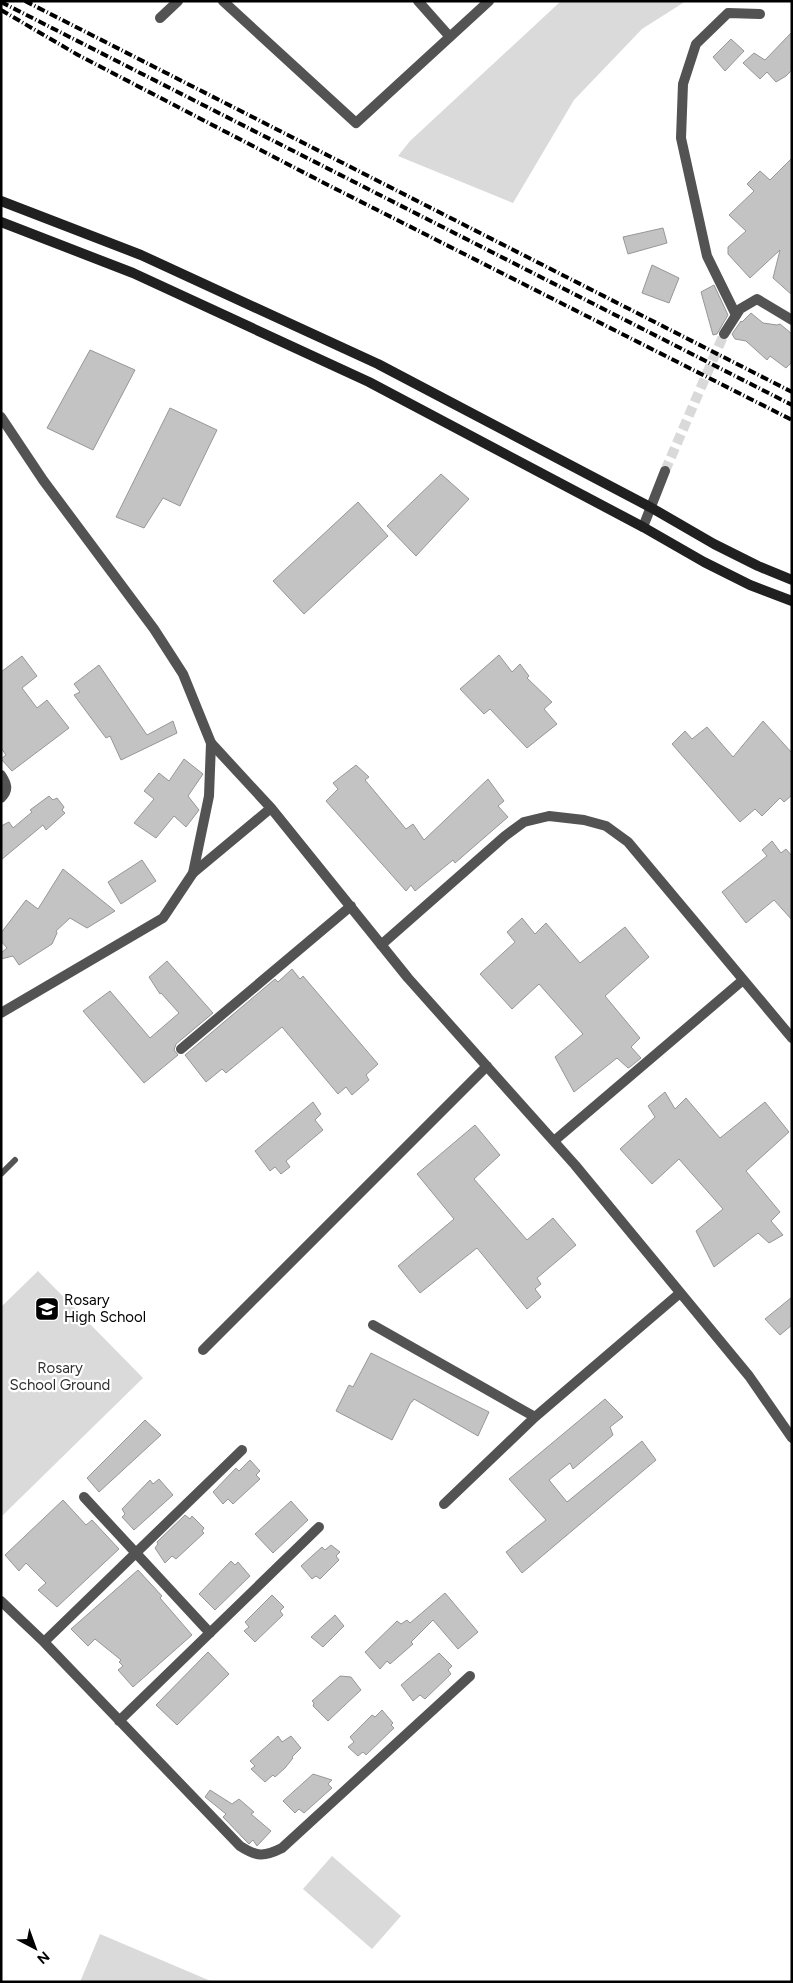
<svg xmlns="http://www.w3.org/2000/svg" width="793" height="1983" font-family="Figtree,sans-serif">
<style>
.green{fill:#dadada}
.building{fill:#c3c3c3;stroke:#979797}
.lines{fill:none;stroke-linecap:round;stroke-linejoin:round}
.tertiary-tunnel{stroke:#d9d9d9;stroke-width:10;stroke-dasharray:10 5;stroke-linecap:butt}
.service{stroke:#535353;stroke-width:6}
.minor{stroke:#535353;stroke-width:10}
.tertiary{stroke:#535353;stroke-width:10}
.secondary{stroke:#202020;stroke-width:10}
.rail{stroke:#000;stroke-width:4;stroke-dasharray:8 2.5 1 2.5;stroke-linecap:butt}
.labels{text-anchor:middle;dominant-baseline:central;stroke-width:4.5;stroke-linejoin:round;paint-order:stroke}
.poi-label{font-size:15px;fill:#000;stroke:#fff;text-anchor:start}
.park-label{font-size:15px;fill:#313131;stroke:#fff}
</style>
<rect width="100%" height="100%" fill="#fff"/>
<!-- green -->
<path class="green" d="M561,1H686L642,29L574,100L513,203L398,156L410,141Z
M38,1271L143,1378L1,1517V1307Z
M332,1856L401,1916L372,1949L303,1889Z
M100,1934L213,1982H80Z"/>
<!-- building -->
<path class="building" d="M792,32V70L786,76L776,82L767,72L760,79L743,63L754,53L765,60Z
M731,39L744,51L725,71L713,57Z
M792,158V295L773,278L780,250L750,278L728,254V247L746,231L729,215L754,191L747,184L760,171L770,180Z
M663,228L667,243L628,254L623,237Z
M652,265L679,278L669,303L642,293Z
M714,285L728,315L717,334L713,335L701,292Z
M751,313L763,323L777,325L780,324L792,334V362L786,368L770,356L767,360L746,341L735,339L732,334L741,321L742,322Z
M90,350L135,370L93,450L47,428Z
M170,408L217,430L180,506L163,498L144,528L116,517Z
M441,474L469,499L416,556L387,526Z
M358,502L388,536L304,614L273,581Z
M499,655L512,672L520,664L529,676L527,678L552,702L544,709L557,724L527,748L490,709L484,714L460,689Z
M22,656L37,676L22,688L37,708L47,700L69,728L12,771L1,759L6,755L1,748V672Z
M99,665L147,735L173,721L177,733L121,760L110,736L106,738L74,695L80,692L74,684Z
M763,721L792,753V795L784,802L780,798L762,816L755,809L740,822L672,744L685,731L692,739L707,727L733,757Z
M184,759L203,774L188,796L199,810L186,827L174,816L156,838L134,823L154,799L144,791L159,773L169,781Z
M356,765L369,777L365,780L406,829L413,824L424,840L488,779L504,801L498,806L508,817L455,863L453,860L415,891L411,885L406,891L326,801L338,789L333,783Z
M49,796L53,800L57,798L64,807L62,810L65,813L46,830L43,825L1,860V826L9,822L13,828L32,812L30,810Z
M772,841L781,853L786,849L792,856V920L774,900L746,923L722,892L767,856L762,850Z
M142,860L156,881L121,904L108,882Z
M63,869L115,911L87,928L70,918L56,931L57,933L52,944L19,965L13,956L1,959V953L7,948L1,941V933L26,900L38,909Z
M522,918L535,934L546,923L580,963L625,927L649,957L605,996L640,1038L631,1047L641,1058L630,1067L628,1068L617,1058L574,1092L555,1057L583,1034L539,984L512,1009L480,974L515,942L507,932Z
M167,961L213,1013L176,1044L174,1050L178,1055L144,1083L83,1011L110,991L150,1038L179,1013L161,993L160,994L149,977Z
M292,969L300,979L303,976L378,1064L366,1075L369,1080L352,1095L346,1087L338,1094L282,1027L226,1073L222,1069L206,1082L185,1055L275,979L278,982Z
M665,1092L675,1109L686,1098L720,1138L765,1102L789,1132L746,1171L780,1212L771,1221L783,1235L769,1243L758,1233L714,1267L696,1231L723,1209L679,1159L652,1184L620,1149L655,1117L648,1106Z
M313,1102L321,1114L315,1120L323,1130L286,1161L290,1167L281,1174L275,1167L270,1171L255,1151Z
M475,1125L500,1155L474,1179L527,1240L553,1218L576,1245L537,1278L541,1284L535,1289L541,1297L527,1309L477,1248L420,1293L398,1266L454,1219L417,1174Z
M792,1297V1325L780,1335L765,1319Z
M371,1353L489,1412L478,1436L414,1399L412,1402H411L392,1440L336,1411L349,1385L353,1387Z
M605,1399L623,1417L610,1427L613,1435L573,1469L570,1463L549,1480L567,1502L642,1441L656,1460L522,1573L506,1552L546,1520L509,1479Z
M145,1420L161,1435L99,1492L87,1478Z
M250,1460L260,1471L256,1475L260,1479L233,1504L228,1499L223,1504L213,1492L236,1468L239,1471Z
M159,1479L173,1495L134,1530L122,1517L125,1514L122,1509L150,1480L153,1484Z
M63,1500L86,1525L92,1520L119,1549L57,1607L38,1590L46,1583L26,1563L19,1571L5,1555Z
M291,1501L308,1520L273,1553L255,1534Z
M185,1515L190,1519L192,1516L204,1528L202,1531L204,1533L176,1559L172,1556L165,1563L155,1548L158,1544L157,1542Z
M331,1545L340,1552L336,1556L339,1560L320,1579L316,1576L312,1579L301,1566L322,1547L325,1550Z
M231,1561L235,1565L238,1562L250,1576L215,1610L199,1594Z
M138,1570L162,1596L160,1598L192,1635L133,1687L118,1670L123,1666L119,1662L121,1660L95,1639L88,1646L71,1629Z
M445,1593L478,1632L458,1649L433,1620L411,1642L413,1644L390,1664L387,1661L380,1669L365,1652L397,1621L401,1624L407,1620L410,1623Z
M272,1595L284,1607L280,1611L283,1615L255,1642L244,1631L249,1627L245,1622Z
M335,1615L344,1626L323,1647L311,1637Z
M208,1652L229,1674L177,1725L156,1705Z
M439,1653L452,1666L448,1670L451,1674L425,1699L420,1695L413,1701L401,1685Z
M340,1676L351,1677L361,1690L328,1721L313,1706L314,1703L312,1701Z
M382,1710L393,1723L391,1725L394,1728L366,1755L363,1752L358,1756L348,1747L354,1742L350,1737L372,1715L375,1717Z
M278,1736L282,1742L291,1736L301,1748L292,1757L293,1758L285,1768L275,1777L273,1775L265,1782L251,1769L255,1766L250,1761Z
M313,1774L332,1780L328,1784L332,1788L304,1813L299,1809L295,1813L283,1801Z
M210,1790L232,1804L239,1799L254,1812L251,1814L271,1831L257,1846L253,1840L249,1844L247,1842L223,1817L226,1814L205,1797Z"/>
<g class="lines">
<!-- tertiary-tunnel -->
<path class="tertiary-tunnel" d="M665,471L724,334"/>
<!-- service -->
<path class="service" d="M1,1174L15,1160"/>
<!-- minor -->
<path class="minor" d="M223,1L356,123L489,1
M418,1L450,37
M160,18L178,1
M736,315L707,256L681,138L683,84L696,44L728,13L760,14
M1,775C7,784 9,790 1,798
M271,808L408,978L575,1165L749,1376L792,1438
M193,873L271,808L211,743
M381,945L505,836L524,822L549,816L584,820L606,826L628,842L792,1038
M181,1049L351,906
M554,1141L743,980
M373,1325L535,1417
M203,1350L487,1066
M84,1497L210,1633
M444,1504L535,1417L680,1293
M1,1601L44,1642L240,1846C257,1857 264,1857 282,1848L470,1676
M44,1642L242,1450
M119,1721L319,1527"/>
<!-- tertiary -->
<path class="tertiary" d="M724,334L740,309L757,299L792,320
M1,417L43,480L154,629L183,674L211,743L209,796L193,873L163,918L1,1013
M643,527L665,471"/>
<!-- secondary -->
<path class="secondary" d="M1,201L141,255L378,364L650,507L714,544L758,566L792,580
M1,222L133,273L369,382L643,527L704,562L750,585L792,601"/>
<!-- rail -->
<path class="rail" d="M25,1L792,392
M1,2L792,405
M1,10L78,55L324,183L792,420"/>
</g>
<!-- icons -->
<defs>
<symbol id="school-square" viewBox="-11 -11 22 22"><rect x="-9" y="-9" width="18" height="18" rx="4" fill="#000" stroke="#fff"/><path d="M0-5L7-2L0 1L-7-2ZM-4 1L0 2.5L4 1V4Q0 6-4 4Z" fill="#fff"/></symbol>
</defs>
<g fill-rule="evenodd">
<use href="#school-square" x="33" y="1295" width="28" height="28"/>
</g>
<g class="labels">
<!-- poi labels -->
<g class="poi-label">
<text x="64" y="1300">Rosary<tspan x="64" dy="17">High School</tspan></text>
</g>
<!-- park labels -->
<g class="park-label">
<text x="60" y="1368">Rosary<tspan x="60" dy="17">School Ground</tspan></text>
</g>
</g>
<!-- border -->
<rect width="793" height="1983" fill="none" stroke="#000000" stroke-width="5"/>
<!-- north arrow -->
<g transform="translate(35 1948) rotate(139)" stroke="#ffffff" stroke-width="4" paint-order="stroke">
<path d="M0-4L9 19L0 12L-9 19Z" fill="#000000"/>
<text y="-8" font-size="14" font-weight="bold" text-anchor="middle" fill="#000000">N</text>
</g>
</svg>
